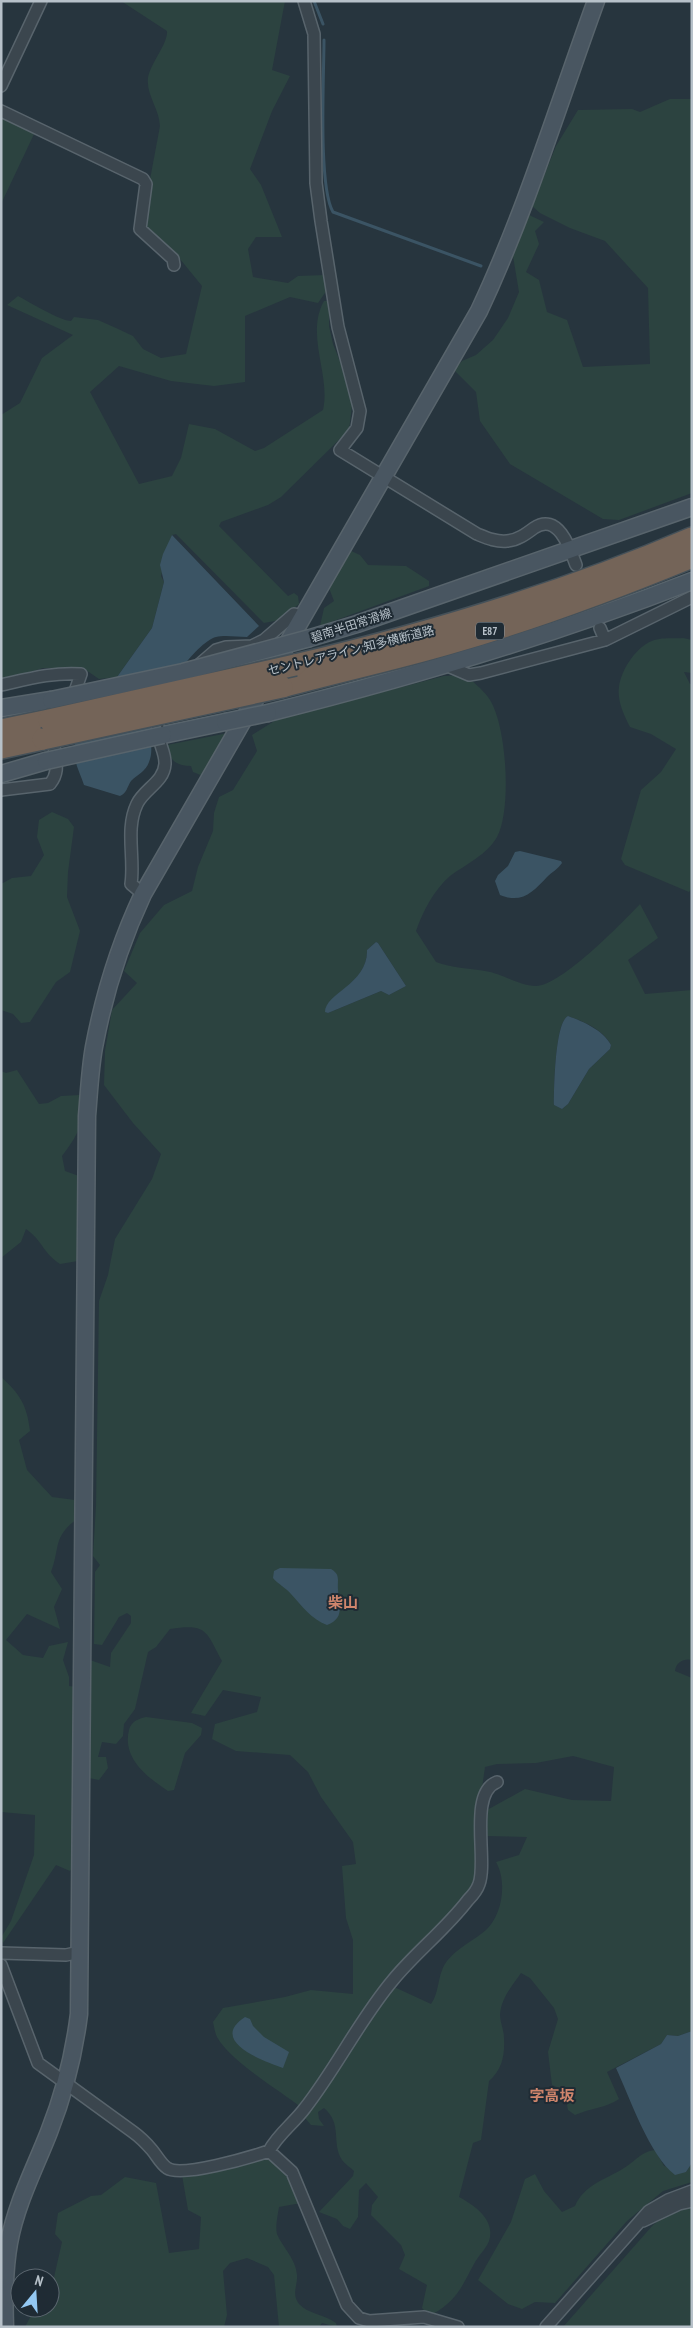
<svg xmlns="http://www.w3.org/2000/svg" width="693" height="2328" font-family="'PT Sans Narrow','Noto Sans JP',sans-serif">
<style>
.green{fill:#2c4340;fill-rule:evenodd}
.water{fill:#3b5464}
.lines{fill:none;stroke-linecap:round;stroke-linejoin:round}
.stream{stroke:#3b5464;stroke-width:3}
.street-casing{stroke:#58646c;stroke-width:14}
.secondary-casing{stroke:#58646c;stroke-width:19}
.highway-casing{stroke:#455159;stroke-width:24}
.street{stroke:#3b464e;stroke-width:11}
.secondary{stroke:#495661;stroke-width:16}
.highway{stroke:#746458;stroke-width:21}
.secondary-bridge-casing{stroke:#58646c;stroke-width:19;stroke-linecap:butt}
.highway-bridge-casing{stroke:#455159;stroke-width:24;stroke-linecap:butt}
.secondary-bridge{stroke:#495661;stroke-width:16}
.highway-bridge{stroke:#746458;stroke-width:21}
.labels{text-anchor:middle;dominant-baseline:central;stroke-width:4;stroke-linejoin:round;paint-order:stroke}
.shield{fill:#1f2b34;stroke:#89949c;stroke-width:1}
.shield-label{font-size:11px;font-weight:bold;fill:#b7c1c9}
.street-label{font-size:12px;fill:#b7c1c9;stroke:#1f2b34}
.quarter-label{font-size:15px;font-weight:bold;fill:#cf856c;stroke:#1f2b34}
</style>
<rect width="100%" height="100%" fill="#27353e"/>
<!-- green -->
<path class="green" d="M121,1H285L272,70L290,76L272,111L250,169L261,185L282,237H256L248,249L253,277L288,283L298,276L325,275L327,290L318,303L290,297L245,316V382L214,386L171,381L119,366L90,392L139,484L172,476L181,458L189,424L215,429L255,451L264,448L323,410C331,375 305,335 324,301H329V326L333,344L348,381L352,406L349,430L281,497L268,505L221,522L219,526L288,596L294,593L298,596L299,604L280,620L264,623L176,534L172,535L161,576L164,582L152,628L117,677L99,679L83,668H43L2,681L1,415L20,403L42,358L73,335L7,305L18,296C29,302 61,321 71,321L74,317L98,320L116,328L133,336L143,349L161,358L186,354L202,286L180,259L149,234L142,222L160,126C159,108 146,95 148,78C151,62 168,44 167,31Z
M670,99H692V493L619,520L603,519L510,464L480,421L476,392L454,370L462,361L476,355L493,340L508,318L519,292L513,256L529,215L544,222L535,231L539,244L526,272L539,280L547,312L567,320L583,367L650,364L648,288L605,241L570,228L540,213L532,206L556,146L578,110L632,109L640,112Z
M1,116L35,132L1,204Z
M349,550L360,555L368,565L406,566L429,581V586L320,626L324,608L334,601L329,588Z
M683,638L692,640V673L684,672L690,684H692V888L689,892L625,865L621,859L641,790L661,772L676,749L651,734L630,727C624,715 617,701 619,687C621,670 636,647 652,641C661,637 674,639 683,638Z
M466,675C473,682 482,689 488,697C507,722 512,810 497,837C488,854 465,865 450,876C434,890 423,911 416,931L436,962C452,968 468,968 485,971C502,973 518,986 536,986C561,986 622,923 640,904L658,938L628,960L645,994L692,990V1660C684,1658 676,1662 675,1671L692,1678V2031L678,2036L667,2035L661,2044L607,2072L619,2099C606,2108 591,2108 575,2115L568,2110L564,2090L552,2085L548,2052L558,2019L554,2008L530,1978L521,1973C512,1986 501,1998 500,2015C500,2022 504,2030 504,2038C505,2055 502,2070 489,2081L481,2140L473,2143L459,2197C474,2205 496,2220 489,2241C486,2249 478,2256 474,2264C461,2288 457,2300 433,2314L427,2313L422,2308L427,2285L399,2269L405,2255L401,2245L371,2215L372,2205L378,2197L366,2183L359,2190L358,2217L350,2229L343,2226L337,2219L319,2212L353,2176L354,2171C351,2168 345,2164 342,2160C331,2143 343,2124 324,2108L318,2112L319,2119L324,2126L311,2125L305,2118L307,2112L392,1986L431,2004C440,1992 437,1974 447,1961C457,1948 473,1941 486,1930C503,1914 507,1881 496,1862L519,1855L527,1837L485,1836L487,1810L525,1789L572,1800L611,1801L614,1767L573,1756L536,1763L497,1764L485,1767L476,1830V1884L468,1897L389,1979L302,2108C278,2089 231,2062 217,2037C215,2033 214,2026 213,2022L223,2008L285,1997L311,1990L353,1994V1940L346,1918L342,1866L356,1864L353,1842L321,1797L308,1772L290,1755L236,1751L212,1739L215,1724L257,1712L261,1697L223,1690L205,1716L191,1713L222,1661C206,1632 208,1623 170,1629L156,1647L148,1652L135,1709L124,1724L123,1736L116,1744L102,1742L98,1757H106L108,1768L99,1780L89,1778L90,1660L110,1667L111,1653L131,1623V1616L127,1613L119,1617L102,1645L94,1644L95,1572L100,1565L93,1556L96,1506L99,1301L108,1275L115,1239L152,1179L161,1154L133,1123L104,1085L105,1051L112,1010L137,983L124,971L140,933L164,905L192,891L198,867L213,831L214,813L219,797L233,790L257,751L252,735L276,720L444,676ZM376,942L378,943L406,986L389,995L381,991L328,1013L326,1012C325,994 368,984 367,950ZM568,1016C584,1022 603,1029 611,1045L610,1049L589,1069L568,1104L562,1109L554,1105C554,1089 555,1022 568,1016Z
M228,733L203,776L193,772L191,766C176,766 169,760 167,745Z
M52,812L68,819L74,827L68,872L67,897L80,931L70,972L56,982L30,1022L21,1023L13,1014L1,1010V884L12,878L31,876L44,855L37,837L39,820Z
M17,1070L39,1104L48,1103L61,1096L80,1095C85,1124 79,1133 62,1156L65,1171L79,1176L78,1261L60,1264C42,1252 43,1241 26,1229L21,1242L1,1258V1071L6,1073Z
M1,1377C20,1394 27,1405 30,1431L19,1440L27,1470L52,1497L75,1500L78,1518C52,1538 61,1545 51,1572L62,1589L54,1607L60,1629L27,1614L6,1640L23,1655L43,1658L49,1646L68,1642L63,1660L69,1677V1686L77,1687L76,1864L70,1871L56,1865L3,1943L2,1936L11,1921L34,1855L35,1815L1,1812Z
M146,1717L192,1723L202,1728L201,1735L185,1753L174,1790L168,1791C147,1777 122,1758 129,1730C131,1722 137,1719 146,1717Z
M655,2150L664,2166L686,2172L692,2163V2182L663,2191L627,2221L555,2303L535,2302L522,2309L508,2304L478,2280L511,2222L525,2179L535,2174L544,2191L562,2212L575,2206C585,2184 605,2180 624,2168C636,2161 640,2152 655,2150Z
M265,2155L286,2172L301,2203L279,2207C278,2214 275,2227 277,2234C283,2248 296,2259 297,2275C298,2285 291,2294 299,2304C308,2314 324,2314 336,2323L337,2327L322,2323L319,2327H279L274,2275L268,2267L247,2258L230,2263L223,2271L227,2315L224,2327H25L35,2308H50V2295L62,2242L55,2234L58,2213L91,2196L101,2195L125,2177L156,2183L169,2253L199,2249L201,2217L188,2210L182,2175Z
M692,2206V2327H563L653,2225L673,2210Z"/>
<!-- water -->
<path class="water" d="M172,535L259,626L247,637C237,637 225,635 216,637C196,642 156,700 151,720C147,734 155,748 149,762C146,771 137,775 131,781C127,787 127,793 120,796L84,785C79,769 70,757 76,740L107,698L117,677L152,628L164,582L160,565L163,554Z
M520,851L561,861L562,863C558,869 552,872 547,877C533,892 522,904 500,895L495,881L498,875L508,866L515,852Z
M376,942L378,943L406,986L389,995L381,991L328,1013L325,1012C325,993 368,984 367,950Z
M568,1016C584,1022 603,1030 611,1045L610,1049L589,1069L568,1104L562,1109L554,1105C554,1089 555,1022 568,1016Z
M280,1568L331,1569C341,1575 337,1580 338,1590C339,1606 345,1618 327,1625C311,1619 302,1606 291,1594C286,1588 278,1584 273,1578L274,1571Z
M245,2017L250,2019L253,2026L264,2037L289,2052L283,2068C263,2061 208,2041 245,2017Z
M692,2031V2163L686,2172L675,2175C649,2155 630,2098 616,2068L661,2044L667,2035L678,2036Z"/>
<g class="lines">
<!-- stream -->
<path class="stream" d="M314,1L323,24
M324,40C324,74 318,187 333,212L481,266"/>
<defs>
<path id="street" d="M304,1L314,34L316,183L321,221L338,327L360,411L357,428L340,450L477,534C487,538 496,542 507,541C518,540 526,534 534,528C558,512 570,548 576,565
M1,86L41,1
M1,111L143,179L146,184L140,229L173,259L174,265
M600,628L605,640
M448,666L469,675L481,673L605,640L692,597
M194,669L216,650L226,647L252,646L264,640L294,614L303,617
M1,685C28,679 53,672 81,674L72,700
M1,790L50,784C65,765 47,752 58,733
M143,894L131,884C135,858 125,829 137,804C144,789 164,782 165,764C166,747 149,733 163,712
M1,1953L66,1955L80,1952
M1,1965L38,2063L133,2132C140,2137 146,2143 152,2150C157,2156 161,2164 167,2168C181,2178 251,2157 269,2151C278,2134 294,2123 305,2108C337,2067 360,2019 393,1980C416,1952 446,1929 468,1900C472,1896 477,1890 479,1884C488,1861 468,1793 497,1782
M269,2151L292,2172L347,2305L359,2318L369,2321L424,2317L458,2327
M643,2221L679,2204L692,2201
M546,2327L649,2211L668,2200L692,2191"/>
<path id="secondary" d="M310,638L357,624L692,507
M1,708L51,700
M268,713C412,677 553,635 692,581
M163,735L225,722
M1,774L46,761
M5,2327C4,2298 4,2271 9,2243C16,2204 35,2168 49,2132C64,2094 74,2054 79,2014L87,1116C89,1093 90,1069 94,1047C104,994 120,943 143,894L479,311C526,211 558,105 596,1"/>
<path id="highway" d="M295,665C431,633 564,593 692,538
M282,687C337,672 393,660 448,644C531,620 612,590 692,557
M1,730L49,720
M1,748L43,739"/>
</defs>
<!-- street casing -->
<use href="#street" class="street-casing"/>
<!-- secondary casing -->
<use href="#secondary" class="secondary-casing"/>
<!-- highway casing -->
<use href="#highway" class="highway-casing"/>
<!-- street -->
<use href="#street" class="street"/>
<!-- secondary -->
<use href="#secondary" class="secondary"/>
<!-- highway -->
<use href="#highway" class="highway"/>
<defs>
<path id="secondary-bridge" d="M51,700L183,672L310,638
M225,722L268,713
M46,761L163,735"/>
<path id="highway-bridge" d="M49,720L295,665
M43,739L282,687"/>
</defs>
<!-- secondary-bridge casing -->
<use href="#secondary-bridge" class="secondary-bridge-casing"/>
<!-- highway-bridge casing -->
<use href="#highway-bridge" class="highway-bridge-casing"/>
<!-- secondary-bridge -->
<use href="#secondary-bridge" class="secondary-bridge"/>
<!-- highway-bridge -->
<use href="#highway-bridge" class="highway-bridge"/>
</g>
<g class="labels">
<!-- shield labels -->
<rect class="shield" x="476" y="622.5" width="28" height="17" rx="4"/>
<g class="shield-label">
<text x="490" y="631">E87</text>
</g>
<!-- street labels -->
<g class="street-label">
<text transform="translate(351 625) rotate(-18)">碧南半田常滑線</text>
<text transform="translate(351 650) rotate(-14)">セントレアライン;知多横断道路</text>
</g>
<!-- quarter labels -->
<g class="quarter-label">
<text x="343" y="1602">柴山</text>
<text x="552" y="2095">字高坂</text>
</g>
</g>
<!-- border -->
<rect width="693" height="2328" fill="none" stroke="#b7c1c9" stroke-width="5"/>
<!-- north arrow -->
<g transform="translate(35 2293) rotate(18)"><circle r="24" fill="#1f2b34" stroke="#5c6770"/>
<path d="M0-4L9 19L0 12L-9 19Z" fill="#93c8f2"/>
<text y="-8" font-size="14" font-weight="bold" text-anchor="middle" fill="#b7c1c9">N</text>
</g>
</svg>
